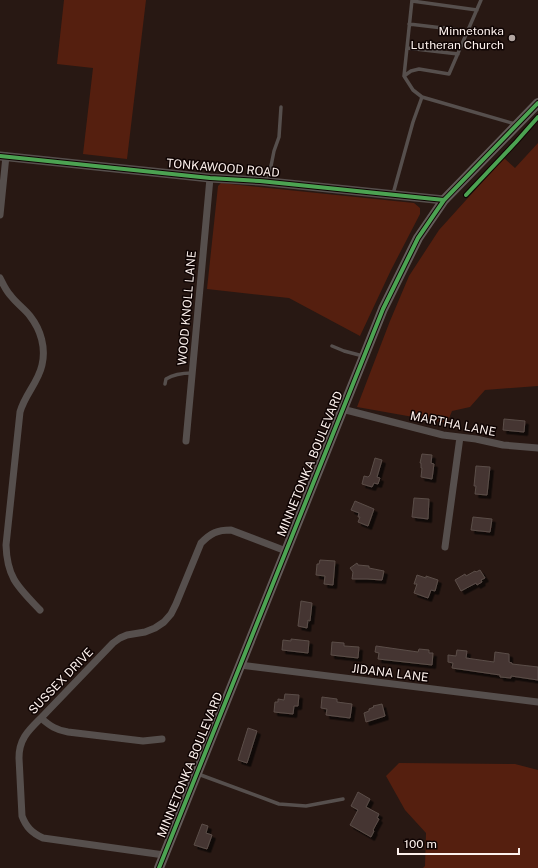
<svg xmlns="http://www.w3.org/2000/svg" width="538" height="868" font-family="'Public Sans',sans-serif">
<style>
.green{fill:#551f0f}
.building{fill:#443632;stroke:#5b4d48;filter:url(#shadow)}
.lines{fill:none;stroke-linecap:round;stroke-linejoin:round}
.service{stroke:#564f4d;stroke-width:3.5}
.minor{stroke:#564f4d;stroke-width:7}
.tertiary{stroke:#564f4d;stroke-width:9}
.secondary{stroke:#635b59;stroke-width:10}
.cycleway-casing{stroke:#0f0403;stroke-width:6}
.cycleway{stroke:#4ca352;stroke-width:4}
.poi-dot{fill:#b2a5a1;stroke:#0f0403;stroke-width:1.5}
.labels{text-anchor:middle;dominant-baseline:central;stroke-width:3;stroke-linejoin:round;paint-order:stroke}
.poi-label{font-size:12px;fill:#fdf1ed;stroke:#0f0403;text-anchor:end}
.street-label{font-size:12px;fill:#fdf1ed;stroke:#0f0403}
</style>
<defs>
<filter id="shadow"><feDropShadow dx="3.5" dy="3.5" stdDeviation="0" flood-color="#0009"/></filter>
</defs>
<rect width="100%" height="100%" fill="#281813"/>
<!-- green -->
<path class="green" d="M64,0H146L127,159L83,154L93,68L57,64Z
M538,143V386L485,390L470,407L452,411L447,423L357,407L390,321L409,276L439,230L504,158L515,168Z
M221,183L414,203L420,208V214L391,270L360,336L289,298L207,289L218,186Z
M399,763L515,764L538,770V868H423L425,866L426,833L405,810L386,776Z"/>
<!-- building -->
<path class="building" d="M504,419L525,421L524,432L503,430Z
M422,454L432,455L431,463L434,464L432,479L421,477L422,468H421V463H420Z
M375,458L382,460L377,477L380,478L378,484L374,483L372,487L362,484L364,476L368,477L370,475Z
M476,466L490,467L487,495L475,494L476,486H474Z
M414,498L429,499L428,519L412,517Z
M355,501L374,509L368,526L358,522L360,517H358L359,513L351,510Z
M473,517L492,519L490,532L471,530Z
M320,560L335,561L333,585L324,584L325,576L316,575L317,564H319Z
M357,563L358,565L369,566V568L384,571L382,580L367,579H352L353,572L350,568Z
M480,570L485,578L481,580L482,582L477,585L476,583L461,591L455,580L465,574L466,576L475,571L476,572Z
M417,575L426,578V576L438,580L435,591L431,590L428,598L414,593L417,584H414Z
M301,601L312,603L310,621L308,620L307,628L298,626Z
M291,639L309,641L308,653L282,650L283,640L291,641Z
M332,642L344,643V646L359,647L358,658L331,655Z
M376,646L418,652L419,649L429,650V653H433L432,665L378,659L379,653L375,652Z
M457,650L467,651L466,658L494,662L495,652L509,654V662L512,663V664L538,667V680L511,676V678L500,677V675L452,668L453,663L448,662V655L456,656Z
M285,694L299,695L298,706H294L293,714L274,712L275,702H278V699L284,700Z
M322,697L337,699V702L352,704L350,718L326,715L327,709L321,708Z
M382,704L385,716L366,722L364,713L369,711V709L374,707L373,706Z
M248,728L257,731L247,763L238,760Z
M358,792L370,799L366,807L379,814L377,818L379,819L373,830L374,831L371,837L350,825L358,810L351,806Z
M202,824L208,826L206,833L212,835L207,849L194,845Z"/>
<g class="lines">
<!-- service -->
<path class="service" d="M481,0L449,74L419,69L411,71L404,76L413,90L422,97L515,124
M412,1L477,10
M409,24L468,31
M407,48L458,54
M404,76L412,0
M268,181L274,151L279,137L281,107
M393,194L413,122L422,97
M332,346L344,351L363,356
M165,384L166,379C174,374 182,373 192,373
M198,774L279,804L306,806L343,799"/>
<!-- minor -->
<path class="minor" d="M0,215L6,156
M0,278C3,284 6,291 11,296C17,304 25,309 30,316C41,330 46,348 42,365C38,383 25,394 20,412L6,545C7,578 18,587 40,610
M342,409L443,435L476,439L503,445L538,448
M186,441L210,178
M445,547L460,437
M240,665L538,702
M41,718C50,726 56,730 68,732L143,741L162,739
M164,855L43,838C32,833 26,827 22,816L19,758C19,739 28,731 41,718L113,643L120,638L127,635L145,632L155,628L164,622L171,614L176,604L201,543C211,533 217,530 231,530L286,551"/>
<!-- tertiary -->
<path class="tertiary" d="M0,156L210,178L260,181L444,200"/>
<!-- secondary -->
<path class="secondary" d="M159,868L383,309L418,238L444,200L538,103"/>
<defs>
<path id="cycleway" d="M0,156L210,178L260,181L444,200
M466,195L516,142L538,117
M159,868L383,309L418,238L444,200L538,103"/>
</defs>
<!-- cycleway casing -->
<use href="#cycleway" class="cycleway-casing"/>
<!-- cycleway -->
<use href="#cycleway" class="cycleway"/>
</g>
<!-- markers -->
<circle class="poi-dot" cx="512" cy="38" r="4"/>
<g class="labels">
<!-- poi labels -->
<g class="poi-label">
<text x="504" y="31">Minnetonka<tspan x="504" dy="14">Lutheran Church</tspan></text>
</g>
<!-- street labels -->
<g class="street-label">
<text transform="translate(223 168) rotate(5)">TONKAWOOD ROAD</text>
<text transform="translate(187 308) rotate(-85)">WOOD KNOLL LANE</text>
<text transform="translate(453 424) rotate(11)">MARTHA LANE</text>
<text transform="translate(310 464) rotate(-68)">MINNETONKA BOULEVARD</text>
<text transform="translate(390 673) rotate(7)">JIDANA LANE</text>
<text transform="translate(61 681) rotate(-46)">SUSSEX DRIVE</text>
<text transform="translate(190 765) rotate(-68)">MINNETONKA BOULEVARD</text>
</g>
</g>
<!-- scale -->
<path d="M398 848v6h121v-6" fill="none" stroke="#fdf1ed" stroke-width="2"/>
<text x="404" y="848" font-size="12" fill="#fdf1ed" stroke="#0f0403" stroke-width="3" paint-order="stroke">100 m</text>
</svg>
